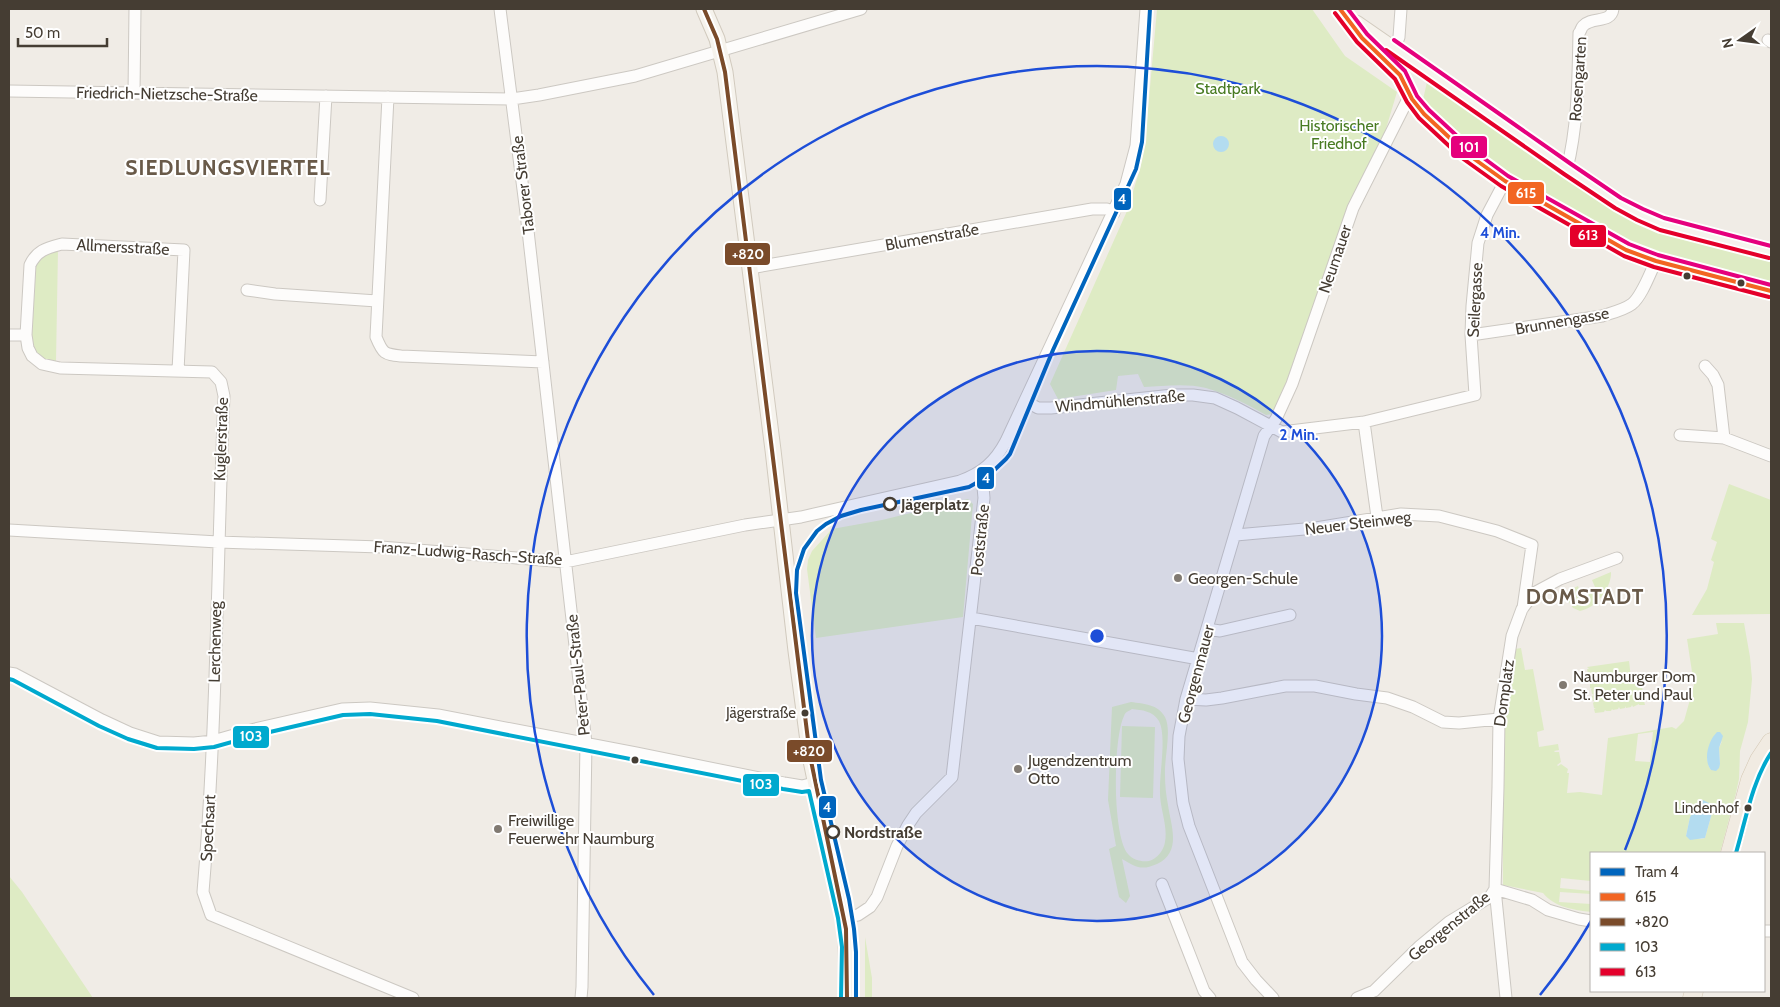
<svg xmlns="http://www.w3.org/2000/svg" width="1780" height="1007" font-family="Cabin,sans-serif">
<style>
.green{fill:#deebc4;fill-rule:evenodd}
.water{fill:#b3dcf0}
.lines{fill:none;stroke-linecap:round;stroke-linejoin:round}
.minor-casing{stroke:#ccc8c2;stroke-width:13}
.secondary-casing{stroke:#d1cabe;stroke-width:17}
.primary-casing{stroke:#d3c7b2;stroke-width:19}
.minor{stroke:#fdfcfb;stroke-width:11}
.secondary{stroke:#f6f3ed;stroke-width:15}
.primary{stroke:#f1ebe2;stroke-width:18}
.bus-1-casing{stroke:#fff;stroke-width:8}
.bus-2-casing{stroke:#fff;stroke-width:8}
.bus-3-casing{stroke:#fff;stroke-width:8}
.bus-4-casing{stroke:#fff;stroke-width:8}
.bus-5-casing{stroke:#fff;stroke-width:8}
.bus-1{stroke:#f26522;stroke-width:4}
.bus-2{stroke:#7a4b2a;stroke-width:4}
.bus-3{stroke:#00a9ce;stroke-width:4}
.bus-4{stroke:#e4002b;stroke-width:4}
.bus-5{stroke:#e5007d;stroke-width:4}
.tram-1-casing{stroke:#fff;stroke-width:8}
.tram-1{stroke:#0065bd;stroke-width:4}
.ring{fill:none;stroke:#1d4ed8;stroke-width:2.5}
.bus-dot{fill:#453d33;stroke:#fff;stroke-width:2}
.stop-dot{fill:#fff;stroke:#453d33;stroke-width:2.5}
.poi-dot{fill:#817a72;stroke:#fff;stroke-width:2}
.labels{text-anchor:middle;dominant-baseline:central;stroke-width:4;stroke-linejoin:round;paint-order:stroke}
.bus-label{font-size:15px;fill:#453d33;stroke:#fff;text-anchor:end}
.street-label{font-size:16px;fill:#453d33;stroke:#fff}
.park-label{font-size:16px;fill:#487b22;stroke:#fff}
.stop-label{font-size:16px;font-weight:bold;fill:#453d33;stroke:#fff;text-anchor:start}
.poi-label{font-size:16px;fill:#453d33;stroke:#fff;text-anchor:start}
.district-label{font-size:21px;font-weight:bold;letter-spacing:1px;fill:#695a49;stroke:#fff}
.centre{fill:#1d4ed8;stroke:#fff;stroke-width:2.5}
.ring-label{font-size:15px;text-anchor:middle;font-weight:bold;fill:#1d4ed8;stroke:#fff;stroke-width:4;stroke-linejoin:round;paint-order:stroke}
.line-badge{stroke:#fff;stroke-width:2}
.badge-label{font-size:14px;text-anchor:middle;font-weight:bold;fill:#fff}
</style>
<rect width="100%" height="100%" fill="#f0ece6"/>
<!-- green -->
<path class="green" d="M1157,9H1312L1345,56L1397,92L1379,152L1348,207L1287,380L1272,414L1266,415C1247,404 1227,394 1206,388C1187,383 1163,386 1144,387L1138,374L1118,376L1116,390L1058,399L1050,384L1127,211L1140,169L1145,143Z
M1427,82L1624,213L1771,256V287L1634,248L1528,188L1474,152L1422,104Z
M58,250L56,362C39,361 32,350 32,335L36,266L39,258Z
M1729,484L1771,500V614L1692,615L1707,589L1714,562L1711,560L1717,542L1711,539Z
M968,499L973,504L963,617L816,638L807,569L808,560L812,551L832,529L882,520Z
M1611,572C1612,588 1595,609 1580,611L1573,608L1563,593L1578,586C1580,594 1586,596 1593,592L1595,587L1592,580Z
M1716,623H1744L1750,657L1752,679L1748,722L1740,751L1739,779L1736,793L1720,853H1591V881L1561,878L1560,888L1591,891V894L1560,892L1559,902L1591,904V901V912C1574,910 1554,907 1543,893L1503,885L1502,719L1515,649L1521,648L1525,670L1533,669L1544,730L1537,732L1539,747L1558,744L1559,750L1554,751L1555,752H1559L1561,762L1557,765L1558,766L1561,764L1568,769L1567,773H1569L1567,793L1580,792L1602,795L1608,738L1672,727L1676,729L1684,721L1694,685L1687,639L1718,634ZM1653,732L1650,762L1635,761L1638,734ZM1722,741L1719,748L1720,764L1711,770L1709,767L1707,758ZM1712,813L1705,838L1701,839L1686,836L1690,817Z
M1629,661C1631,674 1629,682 1642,687L1643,693L1641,694H1643L1644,699L1642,701H1644L1645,705H1639V704L1633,707L1632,705L1631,707L1626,708L1625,706V708L1620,709L1619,707L1618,709L1613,710L1612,709L1611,711H1606L1605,710L1604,712L1595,713L1594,709L1596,708H1594L1593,703L1595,701H1593L1592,696L1594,695L1592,694L1591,689L1592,688H1590V682L1591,681L1589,680L1588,675H1590L1588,674L1587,669H1589L1587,667Z
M1131,702C1144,704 1158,704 1165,717C1172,731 1164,758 1165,775C1165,785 1166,795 1168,805C1171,826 1182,852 1157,864C1141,871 1136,867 1122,859L1130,896L1126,903L1119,897L1109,849L1116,846L1108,800L1112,707ZM1132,709C1142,710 1153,711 1159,721C1167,737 1159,774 1160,793C1160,809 1168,826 1165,842C1164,850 1157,859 1149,861C1141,862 1133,860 1128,854C1112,836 1113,738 1124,716C1125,712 1129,711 1132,709Z
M1122,726L1155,727L1153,798L1120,797Z
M9,876L22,892L93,998H9Z
M865,937L872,978V998H865Z"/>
<!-- water -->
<path class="water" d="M1213 144a8 8 0 1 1 16 0a8 8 0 1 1-16 0Z
M1717,732H1720L1723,736L1719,748L1720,764L1719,768L1716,771L1711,770C1703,760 1708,741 1717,732Z
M1703,800L1711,804L1712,813L1705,838L1690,840L1686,836L1690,817Z"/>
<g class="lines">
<defs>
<path id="minor" d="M500,9L526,213L586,743L582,987L581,998
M1768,40L1771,42
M1395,48L1399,37L1401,9
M9,91L512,99L539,95L635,76L861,9
M134,93L135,9
M388,97L376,337C383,354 384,354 401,356L543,362
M1567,169C1578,125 1578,79 1579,33C1581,31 1581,28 1583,26C1592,16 1611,24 1613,9
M320,200L326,96
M750,268L1092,209H1107L1114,213
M247,290L275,294L377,301
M9,335H26
M1471,335L1602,316C1611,313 1624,310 1632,304C1642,296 1650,273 1656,261
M1705,366L1713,375L1718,385L1724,438
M178,371L184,250L62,244C47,248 37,250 30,265L26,335L28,348L32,356L42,364L60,368L212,372L221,382L224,396C217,561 217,727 203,892L211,915L413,998
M1025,401L1038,408H1051L1173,395H1193L1215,398L1237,408L1282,432L1364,422L1475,395L1471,335L1472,306L1478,243L1487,215L1505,181
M1364,422L1377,517
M1680,435L1724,438L1771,456
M9,530L218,542L381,547L565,562L745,525L801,517L960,481C982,473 995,462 1006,441L1126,184L1136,146L1146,9
M1236,535L1316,528L1401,514L1439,516L1497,531L1532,545L1523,608
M971,618L1199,659
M1207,629L1220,631L1290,615
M9,673L15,674L102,720L130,733L158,742L194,743L213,741L255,729L342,709L370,708L438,715L636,753L784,783L802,786L814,783
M1186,699L1206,700L1222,698L1285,686H1315L1356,694L1387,698L1413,707L1443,722L1459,723L1499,719
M1162,884L1204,991L1210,998
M1495,889L1532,900L1548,910L1579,919L1591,921
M844,917L858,915L870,907L877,897L897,846L908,825L916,813L952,777L984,498L983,487L977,474
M1764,931H1771
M1273,998L1256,980L1242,962L1189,826L1183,803L1178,759L1179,736L1186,699L1264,436L1276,419L1292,384L1353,208L1410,95
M1357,998L1374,991L1420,946L1449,922L1490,897L1495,889
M1506,998L1495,889L1498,787L1499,719L1512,636L1522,609L1534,593L1560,579L1617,558"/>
<path id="secondary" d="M704,9L717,39L725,72L773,450L796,651L810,756L846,929L847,998
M1343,12L1362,38L1400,75L1412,99L1424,114L1466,153L1505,181L1626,250L1656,261L1771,291
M1356,23L1567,169L1618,203L1640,215L1662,224L1771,252"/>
<path id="primary" d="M1730,853L1750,780L1759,760L1771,742
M1692,998L1694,991"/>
</defs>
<!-- minor casing -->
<use href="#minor" class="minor-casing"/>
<!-- secondary casing -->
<use href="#secondary" class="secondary-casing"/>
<!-- primary casing -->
<use href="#primary" class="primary-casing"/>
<!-- minor -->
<use href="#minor" class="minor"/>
<!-- secondary -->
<use href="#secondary" class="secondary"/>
<!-- primary -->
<use href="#primary" class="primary"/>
<defs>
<path id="bus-1" d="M1340,9L1362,38L1400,75L1412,99L1424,114L1466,153L1505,181L1626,250L1656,261L1771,291"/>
<path id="bus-2" d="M704,9L717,39L725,72L810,756L846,929L847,998"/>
<path id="bus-3" d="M9,679L13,680L99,726L128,739L157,748L194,749L214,747L257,735L343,715L370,714L437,721L783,789L802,792L809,791L838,918L842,947L841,998
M1736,853C1746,819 1752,782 1771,753"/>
<path id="bus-4" d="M1335,13L1357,42L1395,79L1407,102L1419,118L1462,158L1501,186L1624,256L1654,267L1769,297
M1386,50L1564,174L1615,208L1637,220L1660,230L1769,258"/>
<path id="bus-5" d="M1348,9L1367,34L1405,71L1417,96L1429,110L1470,148L1508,176L1629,244L1658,255L1771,285
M1394,40L1571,164L1621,198L1643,209L1664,218L1771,246"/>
</defs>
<!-- bus-1 casing -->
<use href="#bus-1" class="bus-1-casing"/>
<!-- bus-2 casing -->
<use href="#bus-2" class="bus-2-casing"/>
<!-- bus-3 casing -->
<use href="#bus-3" class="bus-3-casing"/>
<!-- bus-4 casing -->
<use href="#bus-4" class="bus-4-casing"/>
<!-- bus-5 casing -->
<use href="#bus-5" class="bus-5-casing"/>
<!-- bus-1 -->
<use href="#bus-1" class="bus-1"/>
<!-- bus-2 -->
<use href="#bus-2" class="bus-2"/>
<!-- bus-3 -->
<use href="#bus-3" class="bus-3"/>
<!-- bus-4 -->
<use href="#bus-4" class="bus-4"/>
<!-- bus-5 -->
<use href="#bus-5" class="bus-5"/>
<defs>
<path id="tram-1" d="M856,998V952L854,929L849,899L821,780L796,593L797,570L804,549L817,531L826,524L841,516L861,510L969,487L987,477L1006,459L1010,454L1053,350L1136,169L1142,142L1150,9"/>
</defs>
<!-- tram-1 casing -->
<use href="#tram-1" class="tram-1-casing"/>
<!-- tram-1 -->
<use href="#tram-1" class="tram-1"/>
</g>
<!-- distance rings -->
<circle cx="1097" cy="636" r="285" fill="#1d4ed8" fill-opacity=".12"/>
<g class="ring">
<circle cx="1097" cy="636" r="285"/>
<path d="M1591 921A570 570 0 0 1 1540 995M654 995A570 570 0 1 1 1625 850"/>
</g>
<!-- markers -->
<g class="bus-dot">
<circle cx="1687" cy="276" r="4.5"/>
<circle cx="1741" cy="283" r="4.5"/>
<circle cx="805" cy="713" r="4.5"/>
<circle cx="635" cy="760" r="4.5"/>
<circle cx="1748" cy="808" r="4.5"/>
</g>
<g class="stop-dot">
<circle cx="890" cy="504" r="6"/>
<circle cx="833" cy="832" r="6"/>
</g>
<g class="poi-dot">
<circle cx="1178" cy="578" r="5"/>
<circle cx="1563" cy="685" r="5"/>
<circle cx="1018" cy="769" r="5"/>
<circle cx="498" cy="829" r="5"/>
</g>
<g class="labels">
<!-- bus labels -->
<g class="bus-label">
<text x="796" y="713">Jägerstraße</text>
<text x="1739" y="808">Lindenhof</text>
</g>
<!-- street labels -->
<g class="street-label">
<text transform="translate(1578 79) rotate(-86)">Rosengarten</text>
<text transform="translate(167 94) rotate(1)">Friedrich-Nietzsche-Straße</text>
<text transform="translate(523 185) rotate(-97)">Taborer Straße</text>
<text transform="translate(932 237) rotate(-10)">Blumenstraße</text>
<text transform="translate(123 247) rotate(3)">Allmersstraße</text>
<text transform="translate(1335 259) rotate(-71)">Neumauer</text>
<text transform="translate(1475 300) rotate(-87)">Seilergasse</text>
<text transform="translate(1562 321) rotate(-10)">Brunnengasse</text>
<text transform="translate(1120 401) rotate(-5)">Windmühlenstraße</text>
<text transform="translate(221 439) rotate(-88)">Kuglerstraße</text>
<text transform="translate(1358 523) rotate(-7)">Neuer Steinweg</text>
<text transform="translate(980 540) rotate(-84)">Poststraße</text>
<text transform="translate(468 553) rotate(4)">Franz-Ludwig-Rasch-Straße</text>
<text transform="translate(215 642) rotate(-89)">Lerchenweg</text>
<text transform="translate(1196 674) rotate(-75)">Georgenmauer</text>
<text transform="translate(578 675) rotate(-96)">Peter-Paul-Straße</text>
<text transform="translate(1504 693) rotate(-82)">Domplatz</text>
<text transform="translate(208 828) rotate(-87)">Spechsart</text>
<text transform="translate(1449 926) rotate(-39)">Georgenstraße</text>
</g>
<!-- park labels -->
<g class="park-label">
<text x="1228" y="88">Stadtpark</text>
<text x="1339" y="125">Historischer<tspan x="1339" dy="18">Friedhof</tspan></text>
</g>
<!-- stop labels -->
<g class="stop-label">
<text x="901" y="504">Jägerplatz</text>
<text x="844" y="832">Nordstraße</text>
</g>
<!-- poi labels -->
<g class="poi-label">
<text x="1188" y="578">Georgen-Schule</text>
<text x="1573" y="676">Naumburger Dom<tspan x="1573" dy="18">St. Peter und Paul</tspan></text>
<text x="1028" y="760">Jugendzentrum<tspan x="1028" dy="18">Otto</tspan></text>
<text x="508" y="820">Freiwillige<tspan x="508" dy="18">Feuerwehr Naumburg</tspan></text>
</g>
<!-- district labels -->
<g class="district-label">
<text x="228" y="167">SIEDLUNGSVIERTEL</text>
<text x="1585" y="596">DOMSTADT</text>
</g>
</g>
<circle cx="1097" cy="636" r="8" class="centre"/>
<g class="ring-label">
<text x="1500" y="238">4 Min.</text>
<text x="1299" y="440">2 Min.</text>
</g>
<g class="line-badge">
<rect x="1450" y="135" width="38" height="24" rx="5" fill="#e5007d"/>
<rect x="1507" y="181" width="38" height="24" rx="5" fill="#f26522"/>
<rect x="1113" y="187" width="19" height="24" rx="5" fill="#0065bd"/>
<rect x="1569" y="224" width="38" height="24" rx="5" fill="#e4002b"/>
<rect x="724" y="242" width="47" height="24" rx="5" fill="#7a4b2a"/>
<rect x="976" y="466" width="19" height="24" rx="5" fill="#0065bd"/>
<rect x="232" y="725" width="38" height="24" rx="5" fill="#00a9ce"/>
<rect x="786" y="739" width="47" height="24" rx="5" fill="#7a4b2a"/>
<rect x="742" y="773" width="38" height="24" rx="5" fill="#00a9ce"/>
<rect x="818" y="795" width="19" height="24" rx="5" fill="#0065bd"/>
</g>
<g class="badge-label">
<text x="1469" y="152">101</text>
<text x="1526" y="198">615</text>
<text x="1122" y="204">4</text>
<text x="1588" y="240">613</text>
<text x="748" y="259">+820</text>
<text x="986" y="483">4</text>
<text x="251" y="741">103</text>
<text x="809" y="756">+820</text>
<text x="761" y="789">103</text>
<text x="827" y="812">4</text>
</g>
<!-- border -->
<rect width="1780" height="1007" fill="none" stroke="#453d33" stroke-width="20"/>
<!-- legend -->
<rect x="1590" y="852" width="175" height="140" fill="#ffffff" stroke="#b5b1ad"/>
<rect x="1600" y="868" width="25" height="8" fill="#0065bd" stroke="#b5b1ad"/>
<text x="1635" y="877" font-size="15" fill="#453d33">Tram 4</text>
<rect x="1600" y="893" width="25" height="8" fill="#f26522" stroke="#b5b1ad"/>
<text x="1635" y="902" font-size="15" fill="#453d33">615</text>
<rect x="1600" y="918" width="25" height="8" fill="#7a4b2a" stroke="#b5b1ad"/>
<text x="1635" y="927" font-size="15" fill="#453d33">+820</text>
<rect x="1600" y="943" width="25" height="8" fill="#00a9ce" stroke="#b5b1ad"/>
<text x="1635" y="952" font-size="15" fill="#453d33">103</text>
<rect x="1600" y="968" width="25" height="8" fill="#e4002b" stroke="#b5b1ad"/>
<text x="1635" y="977" font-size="15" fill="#453d33">613</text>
<!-- north arrow -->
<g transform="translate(1740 40) rotate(256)" stroke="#ffffff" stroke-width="4" paint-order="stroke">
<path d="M0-4L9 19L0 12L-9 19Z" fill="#453d33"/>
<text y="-8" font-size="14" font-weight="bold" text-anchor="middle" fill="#453d33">N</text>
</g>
<!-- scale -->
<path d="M18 38v8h89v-8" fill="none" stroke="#453d33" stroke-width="2.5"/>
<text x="25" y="38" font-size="15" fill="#453d33" stroke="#ffffff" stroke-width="4" paint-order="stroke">50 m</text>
</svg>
